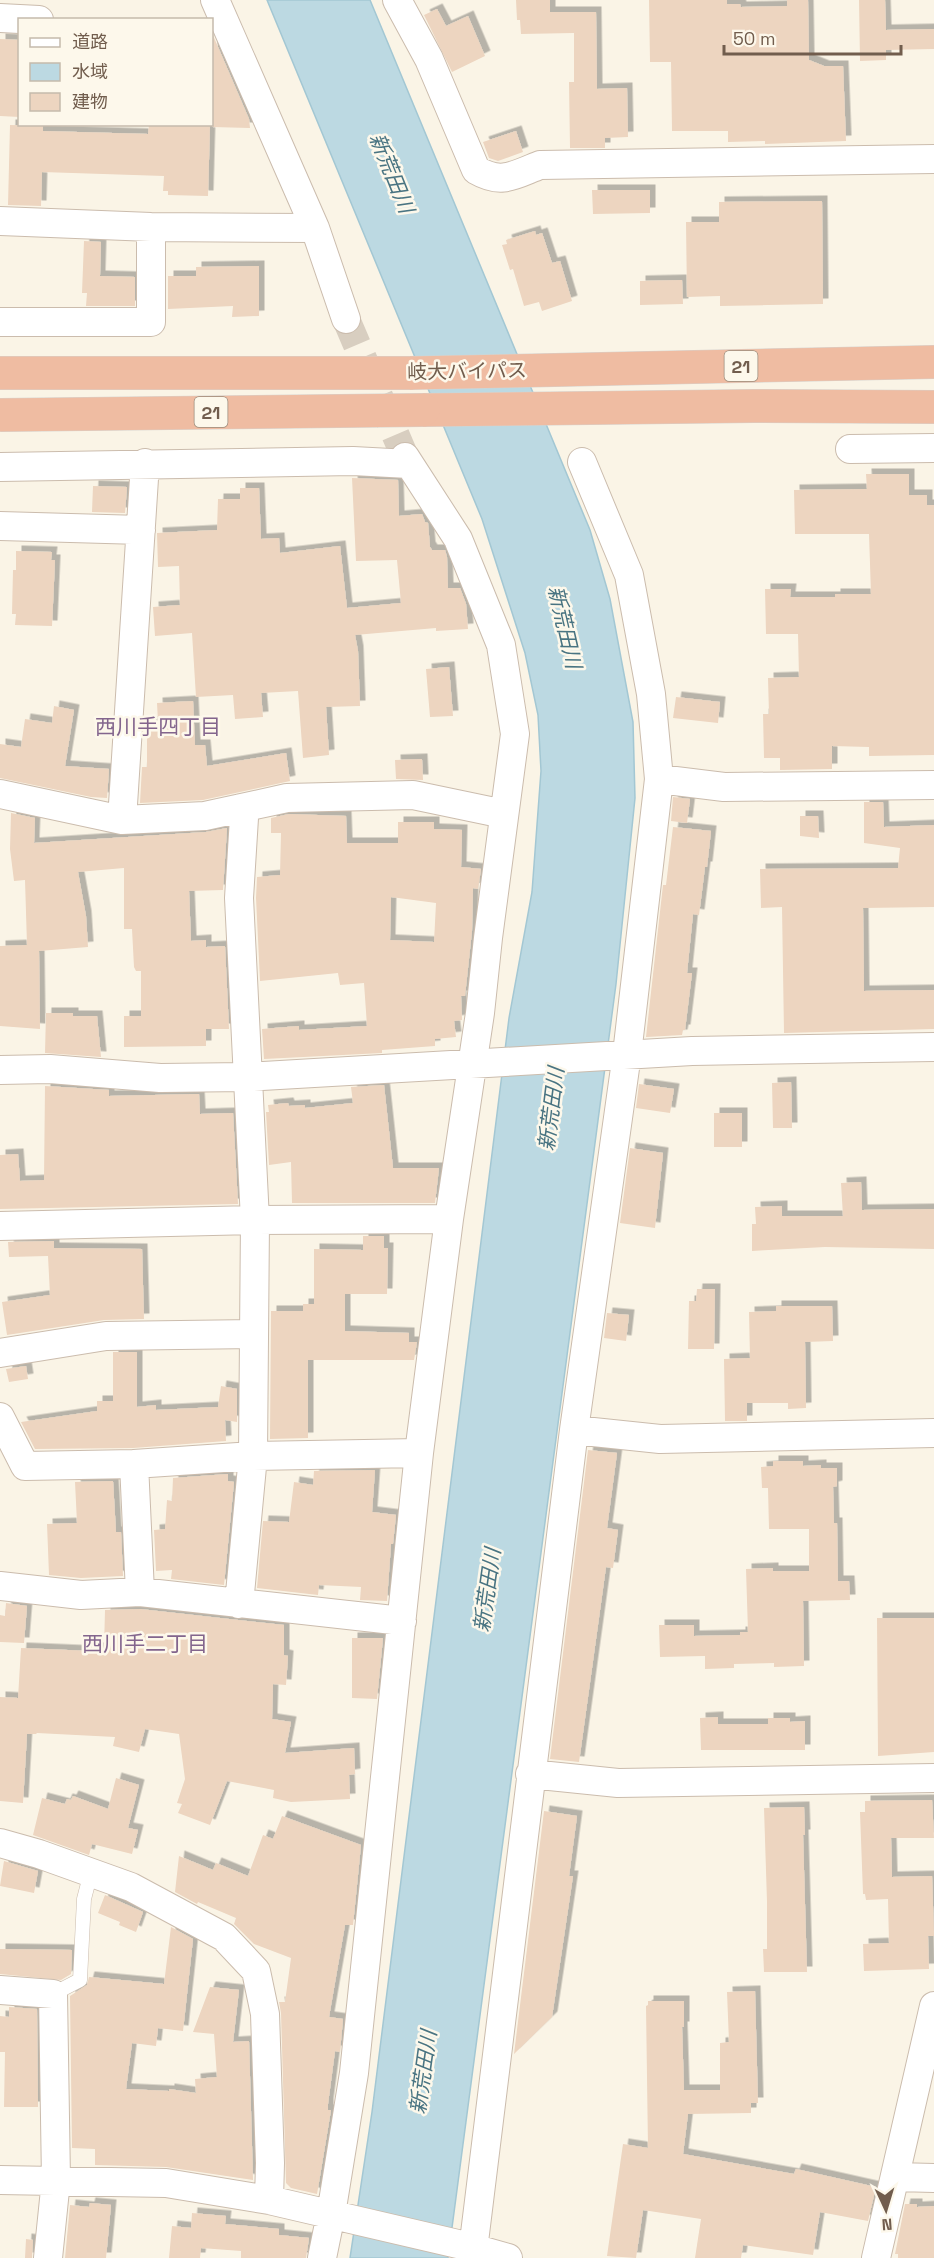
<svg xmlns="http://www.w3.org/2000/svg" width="934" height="2258" font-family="'Space Grotesk','Noto Sans JP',sans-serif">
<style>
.water{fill:#bcd9e2;stroke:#a3c7d3;stroke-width:1.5}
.building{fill:#edd5c0;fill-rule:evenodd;filter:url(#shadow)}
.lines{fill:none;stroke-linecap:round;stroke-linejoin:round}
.street-tunnel{stroke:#d8cec0;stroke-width:28;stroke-dasharray:28 14;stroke-linecap:butt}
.lane-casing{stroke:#cbbcad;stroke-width:15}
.street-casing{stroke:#cbbcad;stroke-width:30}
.highway-casing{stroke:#d7d2cd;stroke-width:34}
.lane{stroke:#fff;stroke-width:14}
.street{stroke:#fff;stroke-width:28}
.highway{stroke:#efbca2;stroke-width:33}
.highway-bridge-casing{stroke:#d7d2cd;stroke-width:34;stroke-linecap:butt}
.highway-bridge{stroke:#efbca2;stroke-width:33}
.labels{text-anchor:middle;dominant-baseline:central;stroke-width:5;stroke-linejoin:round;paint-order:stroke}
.shield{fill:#fdf8eb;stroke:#9b8c7c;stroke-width:1.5}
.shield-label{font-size:18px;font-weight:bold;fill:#715d4d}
.street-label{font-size:20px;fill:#715d4d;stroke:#fdf8eb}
.water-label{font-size:21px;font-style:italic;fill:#497482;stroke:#fdf8eb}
.neighbourhood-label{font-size:21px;fill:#83658d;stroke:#fdf8eb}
</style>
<defs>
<filter id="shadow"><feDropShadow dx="5.5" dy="-5.5" stdDeviation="0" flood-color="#0004"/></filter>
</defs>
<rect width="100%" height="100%" fill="#faf4e6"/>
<!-- water -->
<path class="water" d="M267,0H370L590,530L610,599L633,722L635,798L616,984L448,2258H350L372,2112L509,1018L532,892L541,771L538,715L525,653L482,519Z"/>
<!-- building -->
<path class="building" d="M516,0H550V12H596L597,89L627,88L628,137L605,138V148H570L569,82H574V33L521,34L520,20H517Z
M649,0H727V4H740L741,7L787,6V0H808L809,60L824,66H843L846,141L765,144V141L728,142V131H672L671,62H650Z
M859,0H885L886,30L934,29V49L886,50V60L860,61Z
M437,9L446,26L468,16L485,56L452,72L424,15Z
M212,33L249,119L250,128L212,127Z
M0,39L20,40V117L0,116Z
M149,124H210L208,196L168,195V191H163L164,176L42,172L41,206L8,205L10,125L43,126V131L148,134Z
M516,131L523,152L498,161L489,158L483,142Z
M592,190H650V213L593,214Z
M822,201L823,304L720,306V296L687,297L686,222H719V202Z
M535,231L536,235L542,233L552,263L560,261L572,301L542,311L539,302L524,306L513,269L510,270L502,245L507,244L506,240Z
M84,241L101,242L100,276L135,277V306H86L87,293H82Z
M259,266V316L232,317L233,306L168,309V276H196V267Z
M682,280L683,304L640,305V281Z
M866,474H909V495H927V505H934V755L869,756V747L832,746V769L780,770V758H764L763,714H769L768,678L799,677L798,634H766L765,589H791L790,597H835V594H871L869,534H795L794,490L867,489Z
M352,478L398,480L399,516L422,514L425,522L428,523L430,547L432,550H445L447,557L448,588H460L466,604L468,629L436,631V628L355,635L358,651L360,706L326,707L329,755L303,758L298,691L261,693L263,717L235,719L233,695L196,697L192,633L155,636L153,607L180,605L179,566L158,567L157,533L217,530L218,499H240V488H259L261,539L279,538L280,553L340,546L347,608L401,603L397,560L356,561Z
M93,486L127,487L125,513L92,512Z
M16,551L52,552L51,560H55L52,626L15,625L16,614H12L13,570H16Z
M449,667L453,716L430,717L426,669Z
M676,697L720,702L718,723L673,718Z
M193,701L195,745H205L207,766L286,753L290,781L203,800L140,803L142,767H147V722H158L157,703Z
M54,706L74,710L65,766L109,769L107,798L91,797L0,778V744L21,747L25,719L52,723Z
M422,759L423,780L396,779L395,760Z
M673,797L690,799L687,823L671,821Z
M864,802H883L884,827L934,825V907L863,908L864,991L934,990V1029L784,1033L782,907L761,908L760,869L898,868L900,848L864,843Z
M11,813L35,818L34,843L206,832L227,828L223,890L189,891L191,941L206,940V947L225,946L229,1029H206V1046L124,1047V1016H141V971H136L134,967L132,929H124V868L78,872L86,916L88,947L39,951L40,1029L0,1026V946L27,945L25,880L14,881L10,849Z
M289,814L346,816L347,843H398V822H434V829L462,830L461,867L481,869L478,889L473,888L472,931L465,996H461L462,1020L454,1021L456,1037L435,1039V1046L382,1050V1053L264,1059L262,1029L299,1026V1030L367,1026L364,983L340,985L338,973L260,981L256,898L257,877L280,875L281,833H271V818ZM391,897L436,903L434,942L390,940Z
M800,816H818L819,838L800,836Z
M673,827L711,831L707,867H705L699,915L693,914L687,973H692L685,1030H683L682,1035L647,1037H646L663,885H666Z
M46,1013H73V1016H97L101,1057L45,1053Z
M791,1082L792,1128H773L772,1083Z
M639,1084L674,1089L670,1113L636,1108Z
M384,1085L393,1168H439L435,1203H292L291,1162L269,1165L266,1112H269L268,1105L288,1103L289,1106L305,1105V1108L353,1103L351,1087Z
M45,1086L109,1090V1096L199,1094L200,1114L233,1113L238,1204L0,1209V1155L18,1154L20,1181L44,1180Z
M714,1113H742V1147H714Z
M630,1148L663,1153L655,1228L620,1223Z
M861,1182L862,1210L934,1209V1249L825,1247L752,1251V1224H756L755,1207L782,1206V1216H843L841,1183Z
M363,1236H384V1248H388L387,1294H345V1331L409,1333V1342H417L414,1360H308V1438L270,1439L271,1311H303V1304H314V1249L363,1250Z
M54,1241V1248L142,1249L144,1319L104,1320L7,1335L2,1302L50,1295L48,1256L9,1257L8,1242Z
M697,1289H715L714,1349H688L689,1301H696Z
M776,1306H832L833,1341L805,1342L806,1408L788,1409V1403H747V1421H725L724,1359L750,1358L749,1312L776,1311Z
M607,1313L629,1315L626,1341L604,1338Z
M113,1352H137V1407L156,1405V1410L218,1407L221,1386L237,1389V1422L225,1420L226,1441L133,1448L35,1449L21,1422L97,1411V1401H113Z
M26,1366L28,1379L9,1382L6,1369Z
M588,1450L617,1453L607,1528L618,1530L613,1568L606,1567L579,1762L550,1759Z
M773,1461H803V1466L821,1465V1468H837V1486L833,1487L834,1523H837L838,1581H849L850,1600L803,1601L804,1666L774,1667V1663L734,1664V1668L705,1669V1656L660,1657L659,1625H694V1636L740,1635V1632H748L746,1569L773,1568V1571H809V1529H769L768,1488H762L761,1467L773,1466Z
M375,1470L372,1512L396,1515L393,1544H391L387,1601L360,1600L361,1587L319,1585L318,1595L257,1588L263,1521L289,1522L294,1482L313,1485L314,1471Z
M228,1474V1481L234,1482L224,1585L171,1579L172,1570L156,1571L154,1530L165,1529L167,1500L172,1501L173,1478Z
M113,1481L116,1532H121L123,1576L81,1578L49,1575L47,1524L77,1523L75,1482Z
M6,1603L27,1606L24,1643L0,1642V1615L5,1616Z
M140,1609L284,1625V1655L288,1656L286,1685L273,1684L272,1719L291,1722L285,1753L354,1748L355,1774L349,1775L350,1799L291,1802L273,1798L274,1790L227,1781L210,1825L178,1813L182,1804L177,1803L185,1779L179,1734L145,1729L139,1752L113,1746L115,1737L37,1733L36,1734H27L23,1803L0,1801V1697L18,1698L21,1648L91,1651V1648H104L105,1610Z
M877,1618H934V1752L878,1756Z
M352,1638H383L377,1699L352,1698Z
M718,1717V1724H768V1718H790V1722L805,1721V1750H701L700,1718Z
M116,1778L139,1785L128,1828L138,1830L132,1854L92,1844L89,1855L33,1835L42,1798L65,1804L67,1799L71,1800L73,1796L108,1809Z
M932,1800L934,1838H891L892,1877L932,1876L934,1936H928L929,1969L864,1971L863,1944L889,1943L888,1899L866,1900L865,1894H863L860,1812H865V1801Z
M804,1807L805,1835H803L807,1972H764L763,1949H767V1902L764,1808Z
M544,1811L577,1816L569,1876H573L552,2017L514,2054Z
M282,1816L361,1845L353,1925H345L329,2017L343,2019L340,2052L335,2051L328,2104V2110H331L317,2194L291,2188L286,2183L281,2013L279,2002H285L291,1958L254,1944L234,1924L236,1918L198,1902L197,1904L175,1892L179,1856L213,1870L216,1863L248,1876L263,1835L273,1839Z
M4,1861L38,1871L34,1893L0,1886Z
M105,1895L143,1912L136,1932L119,1925L120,1922L98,1913Z
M171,1927L193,1939L183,2031L158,2028L156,2046L132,2043L126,2089L169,2091V2089L196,2093L195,2079L217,2077L214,2034L193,2032L210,1987L239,1990L233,2042L249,2041L253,2180L166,2167L95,2165V2149L72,2148L70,1996L87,1985L89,1977L164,1984Z
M0,1949L72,1950L71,1974L61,1980L0,1974Z
M755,1991L758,2103H751V2113L688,2114L683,2154L794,2174L796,2169L876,2187L868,2221L820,2212L813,2255L743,2245L741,2258H695L701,2219L643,2210L636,2258L607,2256L623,2144L648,2148L646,2006L648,2005V2001H684V2027H682L684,2090H720V2043L729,2042L727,1992Z
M9,2007L37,2009L38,2107H4L5,2052H0V2016L9,2017Z
M90,2203L111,2205L106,2258H65L70,2205L89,2207Z
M905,2204H917V2207L934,2206V2258H898V2254H895Z
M192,2213L226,2216L225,2224L279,2229V2235L309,2238L306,2258H241V2251L201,2248L200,2258H169L172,2226L191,2228Z
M26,2239L33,2240L32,2258H25Z"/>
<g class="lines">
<!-- street-tunnel -->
<path class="street-tunnel" d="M346,319L405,457"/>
<defs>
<path id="lane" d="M53,1994L80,1980L84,1899L91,1872"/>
<path id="street" d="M215,0L315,228L346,319
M397,0L429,59L476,170C502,185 514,175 540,165L934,159
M0,18L39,20
M0,221L151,227L315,228
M0,322H151V227
M850,449L934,448
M0,467L353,461L409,464
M0,526L141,530
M659,779L724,787L934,785
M0,794L122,820L205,816L287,798L413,795L504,814
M122,820L145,463
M0,1070L50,1069L160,1078L246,1077L692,1051L934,1047
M0,1226L255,1220L449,1219
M0,1353L106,1336L254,1334
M0,1417L25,1466L134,1464
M574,1430L660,1439L934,1433
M0,1586L81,1595L140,1592L402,1621
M140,1592L134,1464L253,1456L419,1453
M239,1604L253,1456L255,1220L239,898L244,818L241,808
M530,1774L618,1783L934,1778
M0,1843L39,1854L131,1887L224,1937L256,1971L265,2014L270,2163L269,2200
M0,1990L53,1994L56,2180L48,2258
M896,2177L934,2178
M0,2180L166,2183L269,2200L462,2245L508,2258
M322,2258L331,2214L354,2073L419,1453L449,1219L480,1013L488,938L515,734L501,645L458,539L405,457
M472,2258L574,1430L627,1054L659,779L651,694L629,575L582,462
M876,2258L934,2006"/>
<path id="highway" d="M410,373L934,362
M423,410L754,406L934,407"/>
</defs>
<!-- lane casing -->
<use href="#lane" class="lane-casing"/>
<!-- street casing -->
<use href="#street" class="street-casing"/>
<!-- highway casing -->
<use href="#highway" class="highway-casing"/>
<!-- lane -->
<use href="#lane" class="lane"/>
<!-- street -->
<use href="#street" class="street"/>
<!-- highway -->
<use href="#highway" class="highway"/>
<defs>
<path id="highway-bridge" d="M0,373H410
M0,415L423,410"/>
</defs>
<!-- highway-bridge casing -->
<use href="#highway-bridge" class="highway-bridge-casing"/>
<!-- highway-bridge -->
<use href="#highway-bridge" class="highway-bridge"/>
</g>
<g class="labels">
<!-- shield labels -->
<g class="shield">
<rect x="724.5" y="351" width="33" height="30" rx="4.5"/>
<rect x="194.5" y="397" width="33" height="30" rx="4.5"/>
</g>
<g class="shield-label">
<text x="741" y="366">21</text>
<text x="211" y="412">21</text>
</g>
<!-- street labels -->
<g class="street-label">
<text transform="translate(467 371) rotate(-1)">岐大バイパス</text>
</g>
<!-- water labels -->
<g class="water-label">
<text transform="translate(392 173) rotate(68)">新荒田川</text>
<text transform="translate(565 627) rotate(77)">新荒田川</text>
<text transform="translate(551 1109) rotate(-83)">新荒田川</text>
<text transform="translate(487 1590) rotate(-82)">新荒田川</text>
<text transform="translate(423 2072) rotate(-82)">新荒田川</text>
</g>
<!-- neighbourhood labels -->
<g class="neighbourhood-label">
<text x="158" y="726">西川手四丁目</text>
<text x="145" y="1643">西川手二丁目</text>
</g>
</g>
<!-- legend -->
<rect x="18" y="18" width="195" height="108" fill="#fdf8eb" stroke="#c5baac" stroke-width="1.5"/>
<rect x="30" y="38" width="30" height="9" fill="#ffffff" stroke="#c5baac" stroke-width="1.5"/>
<text x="72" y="48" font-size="18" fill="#715d4d">道路</text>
<rect x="30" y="63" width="30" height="18" fill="#bcd9e2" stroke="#c5baac" stroke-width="1.5"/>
<text x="72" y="78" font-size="18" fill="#715d4d">水域</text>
<rect x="30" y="93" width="30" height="18" fill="#edd5c0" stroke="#c5baac" stroke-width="1.5"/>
<text x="72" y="108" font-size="18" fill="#715d4d">建物</text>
<!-- north arrow -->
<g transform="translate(886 2210) rotate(176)" stroke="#fdf8eb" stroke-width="4.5" paint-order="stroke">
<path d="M0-4.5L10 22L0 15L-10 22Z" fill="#715d4d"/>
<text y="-9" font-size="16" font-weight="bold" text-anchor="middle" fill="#715d4d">N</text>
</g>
<!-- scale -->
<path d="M724 45v9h177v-9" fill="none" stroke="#715d4d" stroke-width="3"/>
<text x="733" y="45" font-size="18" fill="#715d4d" stroke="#fdf8eb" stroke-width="4.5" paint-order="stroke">50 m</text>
</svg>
